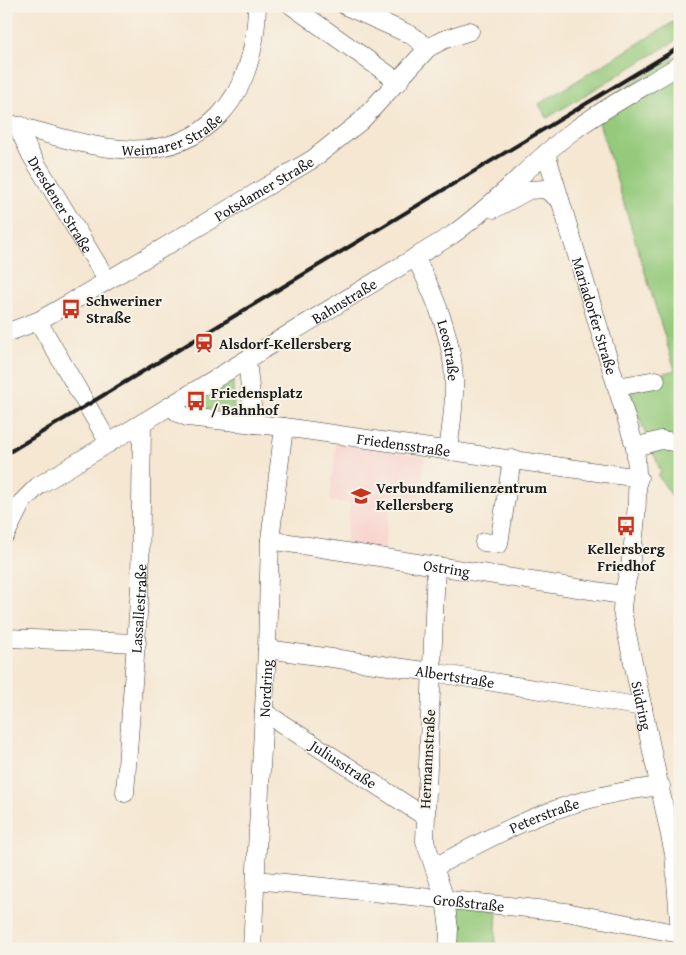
<svg xmlns="http://www.w3.org/2000/svg" width="686" height="955" font-family="'Gentium Book Plus',serif">
<style>
.built{fill:#f7d0ca}
.green{fill:#95ca7c;stroke:#58734c}
.lines{fill:none;stroke-linecap:round;stroke-linejoin:round}
.minor-casing{stroke:#3d3a37;stroke-width:19}
.minor{stroke:#fff;stroke-width:18}
.rail{stroke:#1c1c1c;stroke-width:4}
.labels{text-anchor:middle;dominant-baseline:central;stroke-width:4;stroke-linejoin:round;paint-order:stroke}
.street-label{font-size:15px;fill:#1c1c1c;stroke:#f7f3e8}
.poi-label{font-size:15px;font-weight:bold;fill:#1c1c1c;stroke:#f7f3e8;text-anchor:start}
</style>
<rect width="100%" height="100%" fill="#f7f3e8"/>
<filter id="ink" filterUnits="userSpaceOnUse"><feTurbulence type="fractalNoise" baseFrequency=".02" numOctaves="2"/><feDisplacementMap in="SourceGraphic" scale="10" xChannelSelector="R" yChannelSelector="G"/><feConvolveMatrix kernelMatrix="1 2 1 2 8 2 1 2 1" color-interpolation-filters="sRGB"/></filter>
<filter id="wash" filterUnits="userSpaceOnUse"><feTurbulence type="fractalNoise" baseFrequency=".0096" numOctaves="4" result="noise"/><feDisplacementMap in="SourceGraphic" scale="20" xChannelSelector="R" yChannelSelector="G"/><feGaussianBlur stdDeviation="1.12" result="paint"/><feColorMatrix in="noise" values="0 0 0 0 0 0 0 0 0 0 0 0 0 0 0 0 0 1.4 0 .05"/><feComposite in="paint" operator="in"/></filter>
<g filter="url(#wash)">
<rect width="100%" height="100%" fill="#f5e7d2"/>
<!-- built -->
<path class="built" d="M336,442L425,457L419,498L391,495L384,552L345,546L350,503L330,501Z"/>
<!-- green -->
<path class="green" d="M680,18V38L547,118L539,104Z
M680,54V507L658,476L661,472L632,400L628,383L675,370L594,106Z
M233,379L234,413L208,408L207,412L186,407Z
M451,904L497,909L495,949H453Z"/>
</g>
<g filter="url(#ink)">
<g class="lines">
<defs>
<g id="minor">
<path d="M292,6L399,82"/>
<path d="M346,6L411,35L428,48"/>
<path id="s1" d="M6,123C41,131 75,144 110,148C207,160 255,97 257,6"/>
<path id="s2" d="M22,126L21,134L31,155L107,280"/>
<path id="s3" d="M546,153L635,447C640,488 636,526 630,566C627,581 622,595 622,611L674,854L680,933"/>
<path d="M494,209L529,190L545,189L560,200"/>
<path id="s4" d="M415,257C435,295 453,338 454,381C455,404 451,428 448,450"/>
<path d="M38,321L109,443"/>
<path id="s5" d="M6,333L38,321L68,304L313,159L361,121L428,48L443,40L470,31"/>
<path d="M247,360L254,424"/>
<path d="M617,387L656,380"/>
<path id="s6" d="M171,406L178,413L187,417L284,427L639,478"/>
<path d="M635,447L661,440L680,443"/>
<path id="s7" d="M6,534L22,502L38,486L452,235C496,204 530,163 573,131C607,106 644,87 680,65"/>
<path id="s8" d="M270,540L622,595"/>
<path d="M484,542L499,544L512,459"/>
<path d="M436,566L425,841L445,899L449,929L448,949"/>
<path d="M6,638L137,643"/>
<path id="s9" d="M267,649L432,672L643,707"/>
<path id="s10" d="M264,712L424,816"/>
<path id="s11" d="M125,793L140,587L142,423"/>
<path id="s12" d="M435,867C513,824 570,796 661,786"/>
<path id="s13" d="M256,880L566,912L680,934"/>
<path id="s14" d="M252,949L267,649L270,540L284,427"/>
</g>
</defs>
<!-- minor casing -->
<use href="#minor" class="minor-casing"/>
<!-- minor -->
<use href="#minor" class="minor"/>
<!-- rail -->
<path class="rail" d="M6,454L680,47"/>
</g>
</g>
<!-- icons -->
<defs>
<symbol id="bus-bare" viewBox="-9 -9 18 18"><path d="M-5-6H5V4H4V6H2V4H-2V6H-4V4H-5ZM-3.5-4V0h7V-4ZM-3.5 1.2v1.5H-2V1.2ZM2 1.2v1.5H3.5V1.2Z" fill="#c8321e" stroke="#f7f3e8" stroke-width="2.5" paint-order="stroke"/></symbol>
<symbol id="station-bare" viewBox="-9 -9 18 18"><path d="M-3-6H3Q5-6 5-4V2Q5 4 3 4L4.5 6H3L1.5 4h-3L-3 6H-4.5L-3 4Q-5 4-5 2V-4Q-5-6-3-6ZM-3.5-4v3h7v-3ZM-3.5 1v1.5H-2V1ZM2 1v1.5H3.5V1Z" fill="#c8321e" stroke="#f7f3e8" stroke-width="2.5" paint-order="stroke"/></symbol>
<symbol id="school-bare" viewBox="-9 -9 18 18"><path d="M0-5L7-2L0 1L-7-2ZM-4 1L0 2.5L4 1V4Q0 6-4 4Z" fill="#c8321e" stroke="#f7f3e8" stroke-width="2.5" paint-order="stroke"/></symbol>
</defs>
<g fill-rule="evenodd">
<use href="#bus-bare" x="57" y="295" width="28" height="28"/>
<use href="#station-bare" x="190" y="329" width="28" height="28"/>
<use href="#bus-bare" x="182" y="387" width="28" height="28"/>
<use href="#school-bare" x="347" y="482" width="28" height="28"/>
<use href="#bus-bare" x="612" y="512" width="28" height="28"/>
</g>
<g class="labels">
<!-- street labels -->
<g class="street-label">
<text stroke="none"><textPath href="#s1" startOffset="172">Weimarer Straße</textPath></text>
<text stroke="none"><textPath href="#s5" startOffset="296">Potsdamer Straße</textPath></text>
<text stroke="none"><textPath href="#s2" startOffset="89">Dresdener Straße</textPath></text>
<text stroke="none"><textPath href="#s7" startOffset="416">Bahnstraße</textPath></text>
<text stroke="none"><textPath href="#s3" startOffset="170">Mariadorfer Straße</textPath></text>
<text stroke="none"><textPath href="#s4" startOffset="100">Leostraße</textPath></text>
<text stroke="none"><textPath href="#s6" startOffset="238">Friedensstraße</textPath></text>
<text stroke="none"><textPath href="#s8" startOffset="179">Ostring</textPath></text>
<text stroke="none"><textPath href="#s11" startOffset="185">Lassallestraße</textPath></text>
<text stroke="none"><textPath href="#s9" startOffset="190">Albertstraße</textPath></text>
<text stroke="none"><textPath href="#s14" startOffset="261">Nordring</textPath></text>
<text stroke="none"><textPath href="#s3" startOffset="569">Südring</textPath></text>
<text transform="translate(427 759) rotate(-87)">Hermannstraße</text>
<text stroke="none"><textPath href="#s10" startOffset="95">Juliusstraße</textPath></text>
<text stroke="none"><textPath href="#s12" startOffset="121">Peterstraße</textPath></text>
<text stroke="none"><textPath href="#s13" startOffset="214">Großstraße</textPath></text>
</g>
<!-- poi labels -->
<g class="poi-label">
<text x="86" y="300">Schweriner<tspan x="86" dy="17">Straße</tspan></text>
<text x="219" y="343">Alsdorf-Kellersberg</text>
<text x="211" y="392">Friedensplatz<tspan x="211" dy="17">/ Bahnhof</tspan></text>
<text x="376" y="487">Verbundfamilienzentrum<tspan x="376" dy="17">Kellersberg</tspan></text>
<text x="626" y="548" text-anchor="middle">Kellersberg<tspan x="626" dy="17">Friedhof</tspan></text>
</g>
</g>
<!-- margin -->
<rect width="686" height="955" fill="none" stroke="#f7f3e8" stroke-width="25"/>
</svg>
